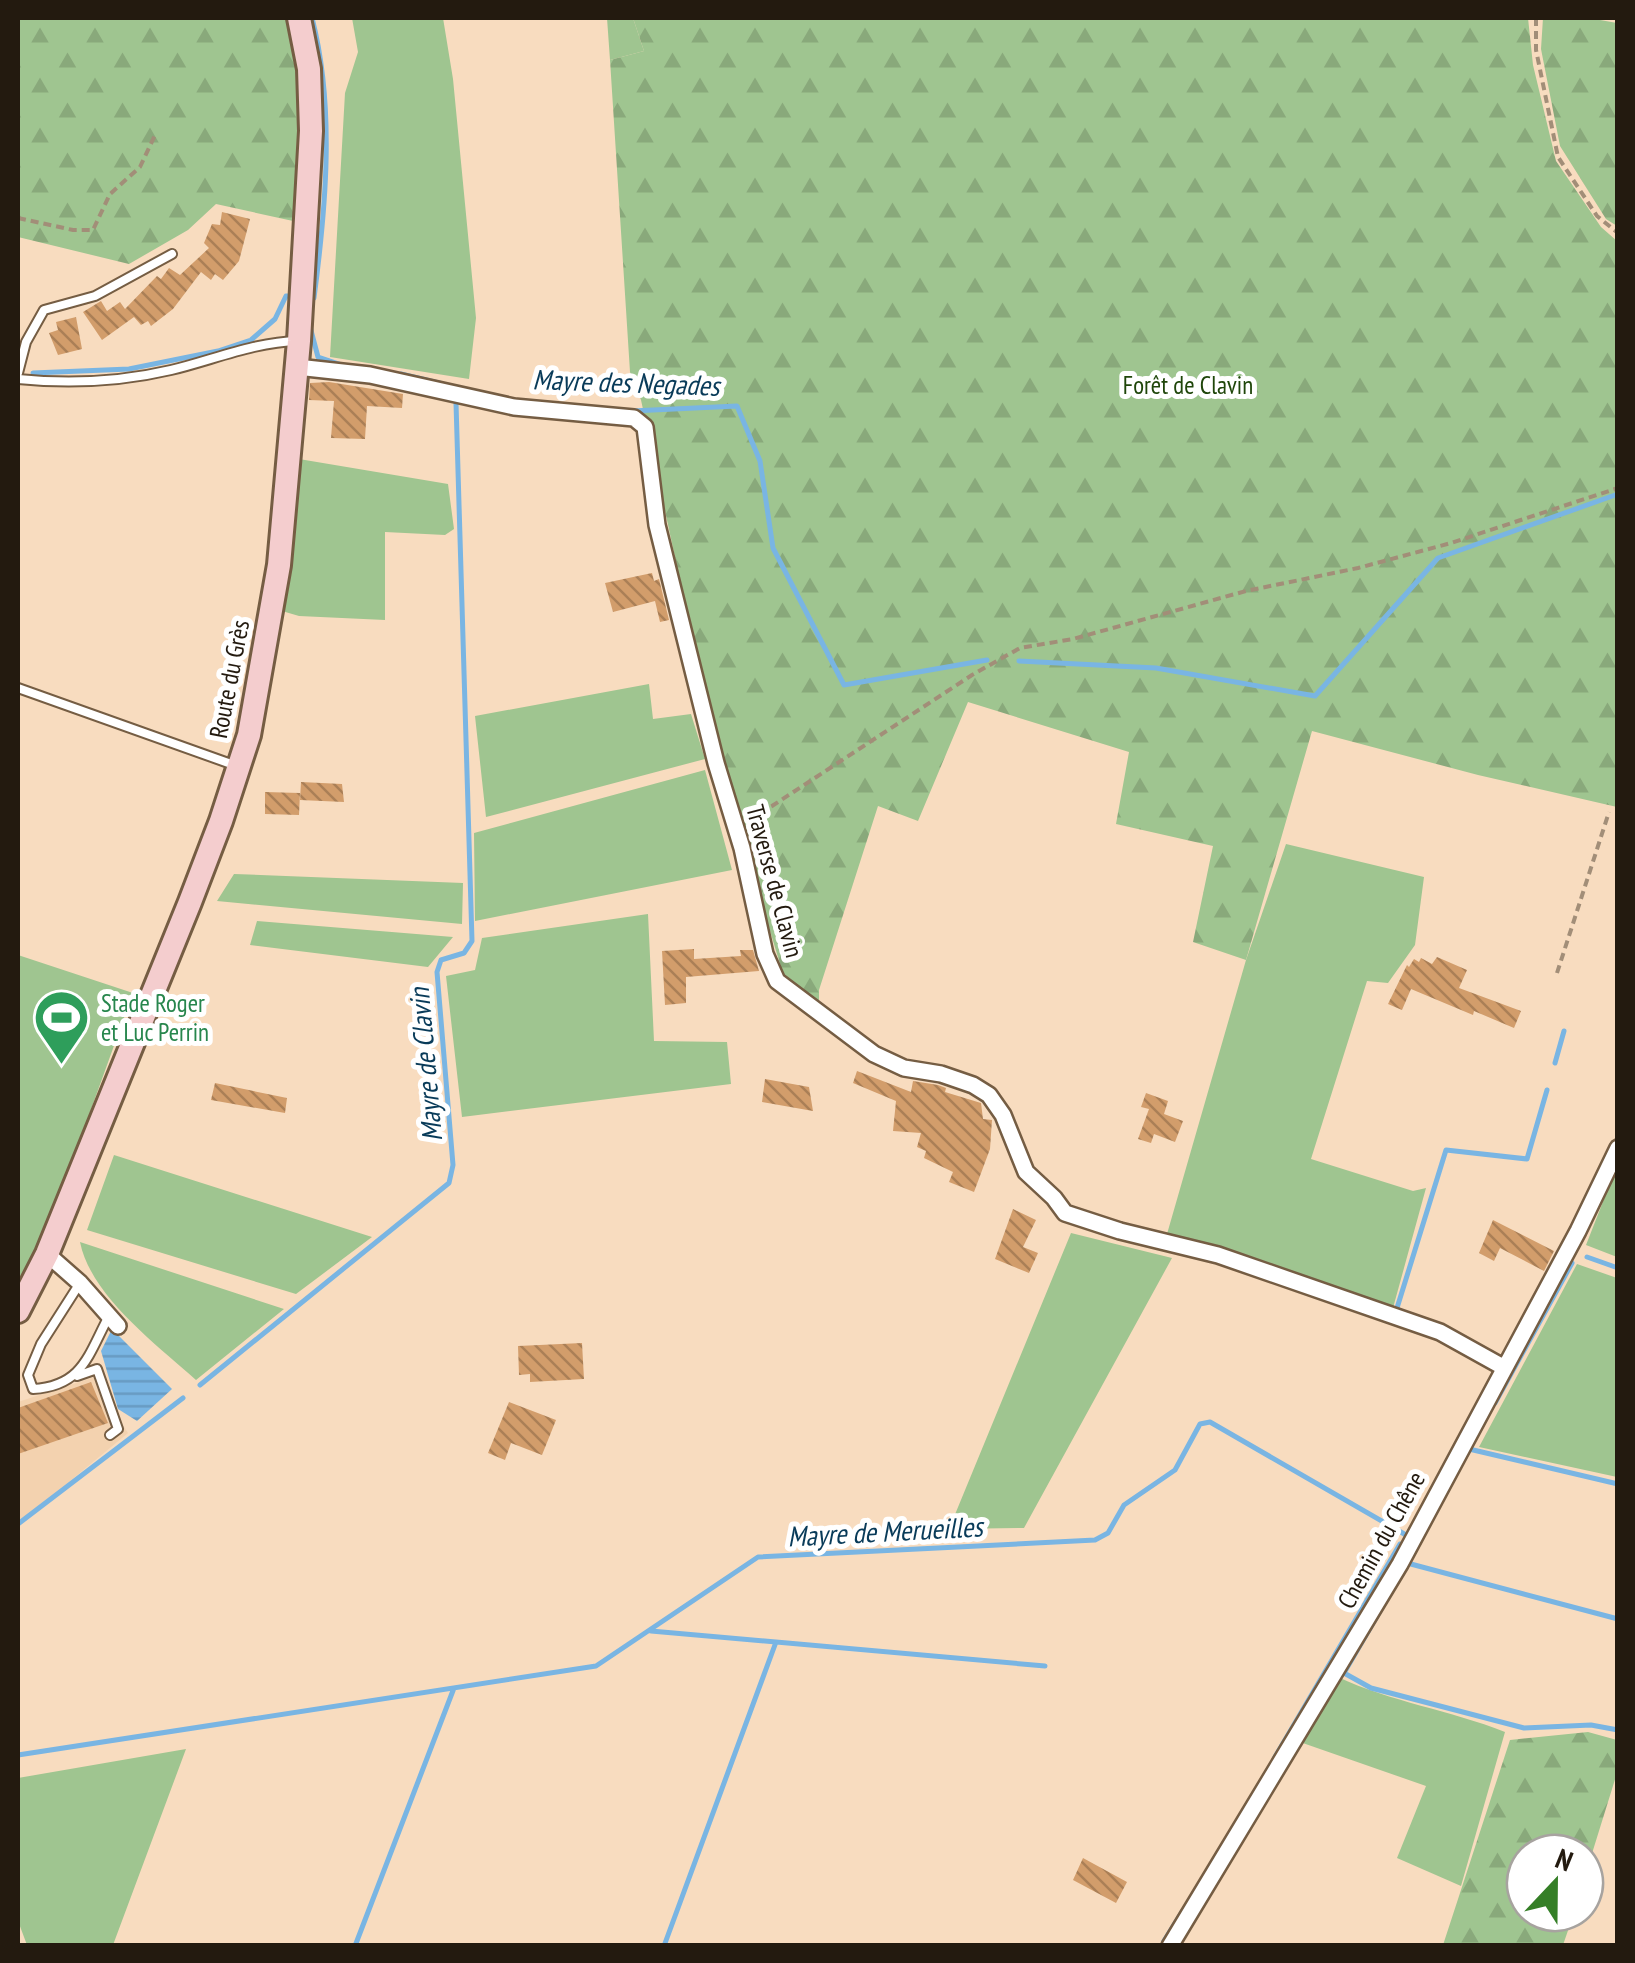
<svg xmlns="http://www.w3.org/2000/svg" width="1635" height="1963" font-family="'PT Sans Narrow',sans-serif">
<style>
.built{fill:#f3d2af}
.grass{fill:#9fc590}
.forest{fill:url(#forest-firs)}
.water{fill:url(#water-rules)}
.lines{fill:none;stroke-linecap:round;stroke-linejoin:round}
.stream{stroke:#79b5e3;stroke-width:5}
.building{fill:url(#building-back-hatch)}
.lane-casing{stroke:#755d43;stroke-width:12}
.street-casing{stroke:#755d43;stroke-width:20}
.secondary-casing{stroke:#755d43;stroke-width:28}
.path{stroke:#a28e78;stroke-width:4;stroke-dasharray:8 5;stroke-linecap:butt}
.lane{stroke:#fff;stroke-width:8}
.street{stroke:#fff;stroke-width:15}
.secondary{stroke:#f4cdce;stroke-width:22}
.labels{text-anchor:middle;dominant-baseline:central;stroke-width:10;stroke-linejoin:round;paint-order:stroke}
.park-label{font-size:25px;fill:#1f460a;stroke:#fff}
.street-label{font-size:25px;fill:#231a0f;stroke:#fff}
.leisure-label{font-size:25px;fill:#27864d;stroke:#fff;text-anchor:start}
.water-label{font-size:28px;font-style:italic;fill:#093b59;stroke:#fff}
</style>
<defs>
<pattern id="forest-firs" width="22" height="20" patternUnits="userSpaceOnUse" patternTransform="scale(2.5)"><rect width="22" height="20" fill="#9fc590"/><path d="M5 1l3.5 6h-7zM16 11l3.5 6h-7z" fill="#89a97b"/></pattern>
<pattern id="water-rules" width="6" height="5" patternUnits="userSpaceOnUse" patternTransform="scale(2.5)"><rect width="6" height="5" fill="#79b5e3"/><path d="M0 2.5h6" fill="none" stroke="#689bc2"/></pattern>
<pattern id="building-back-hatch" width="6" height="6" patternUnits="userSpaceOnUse" patternTransform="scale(2.5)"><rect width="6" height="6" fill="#d29d6b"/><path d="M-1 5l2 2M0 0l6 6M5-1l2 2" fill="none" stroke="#aa7f56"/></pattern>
</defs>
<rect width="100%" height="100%" fill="#f8dcbf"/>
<!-- built -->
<path class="built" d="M104,1374L118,1418L128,1433L18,1524V1402Z"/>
<!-- grass -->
<path class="grass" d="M352,18H443L453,79L476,318L469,379L330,357L345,93L358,52Z
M607,18H633L644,51L610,60Z
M299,459L448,484L454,529L445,535L385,532V620L299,616L282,611Z
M649,684L653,719L691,714L705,759L486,817L475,716Z
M705,770L732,870L475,921L474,833Z
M1286,844L1424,877L1415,945L1388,983L1367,981L1311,1159L1413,1191L1426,1188L1393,1308L1274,1266L1167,1234L1246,960Z
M234,874L463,883L462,924L217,901Z
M648,914L654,1041L727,1042L731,1084L462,1117L446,976L475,970L482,938Z
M257,921L453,937L428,967L250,945Z
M18,955L133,993L80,1140L18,1290Z
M114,1155L372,1237L296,1294L87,1230Z
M1617,1166V1257L1586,1245Z
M1071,1233L1172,1258L1024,1528L949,1529Z
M80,1242L284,1309L196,1380C156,1344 91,1296 80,1242Z
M1577,1264L1617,1278V1477L1479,1447Z
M1338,1677C1391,1702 1450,1710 1505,1732L1461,1886L1397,1858L1426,1786L1297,1741Z
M186,1749L113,1945H27L18,1921V1778Z"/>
<!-- forest -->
<path class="forest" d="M18,18H288L300,78L293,221L216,204L188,230L129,264L18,237Z
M633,18H1528L1533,65L1556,161L1601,227L1617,241V807L1478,775L1312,731L1246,960L1193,942L1213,846L1116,824L1129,752L968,702L918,821L878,806L819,990V1006L784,977L736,819L713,733L641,400L630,372L610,60L644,51Z
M1543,18H1589L1617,23V226L1606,219L1560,146L1541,49Z
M1588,1732L1617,1740V1773L1585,1876V1853H1525V1913H1574L1563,1945H1443L1510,1740Z"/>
<!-- water -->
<path class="water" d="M112,1329L172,1389L137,1421L118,1409L101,1351Z"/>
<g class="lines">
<!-- stream -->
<path class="stream" d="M312,18C335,107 326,207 314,298
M309,323L318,357L345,366
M33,373L129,369L218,351L251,340L275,319L286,296H290
M401,374L443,384
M632,411L737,406L760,461L773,548L844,685L987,660
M1019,661L1156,668L1315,696L1438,558L1618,494
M1555,1063L1564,1031
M1587,1257L1618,1268
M1397,1308L1446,1150L1527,1159L1547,1090
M200,1385L449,1183L453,1165L437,972L441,960L464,953L472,941L456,403
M1495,1403L1572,1263
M1469,1449L1618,1484
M18,1524L183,1398
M1407,1563L1618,1619
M1391,1592L1344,1673L1371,1688L1524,1728L1591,1725L1618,1730
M651,1631L1045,1666
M18,1755L596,1666L758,1557L1095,1540L1108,1533L1124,1505L1175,1470L1200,1424L1210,1422L1406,1535
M1275,1757L1400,1544
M1164,1941L1182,1912
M355,1946L454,1688
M664,1946L776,1642"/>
</g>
<!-- building -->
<path class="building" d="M222,212L250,219L239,261L223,280L215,274L211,280L201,272L173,309L151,326L148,321L141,325L134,317L102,340L83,312L101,301L107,311L120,302L125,309L157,276L161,279L169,268L180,275L209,248L204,243L212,224L220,225Z
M76,317L82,349L58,355L49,333L58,330L56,322Z
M329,382L403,394L402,408L367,406L365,439L331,438L334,401L309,400L310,383Z
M652,573L654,581L659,579L669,620L660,622L655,601L613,612L605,583Z
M301,782L342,784L344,802L300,800Z
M265,792L300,793L299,815L265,814Z
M694,949V959L741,956L740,950H753L759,971L686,977V1003L665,1005L662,951Z
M1437,957L1467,970L1459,988L1521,1011L1514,1028L1474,1011L1473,1015L1411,989L1402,1010L1388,1004L1407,965L1409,967L1414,959L1419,962L1421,958L1432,964Z
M857,1071L911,1092L913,1081L938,1085L946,1088L945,1092L981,1103L983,1119L992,1120L990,1149L974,1192L949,1182L953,1172L924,1158L926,1151L917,1147L921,1133L893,1131L896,1101L853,1083Z
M765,1079L809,1087L813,1111L762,1102Z
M215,1083L287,1098L285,1113L211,1100Z
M1146,1093L1168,1101L1164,1114L1183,1121L1175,1142L1154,1134L1151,1143L1138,1139L1149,1109L1141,1107Z
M1013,1209L1036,1220L1023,1247L1038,1253L1029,1273L995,1259Z
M1493,1220L1554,1251L1544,1271L1500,1248L1494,1261L1479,1253Z
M582,1343L584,1379L530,1382V1374L519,1375L518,1346Z
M91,1382L108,1423L18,1454V1408Z
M509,1402L556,1420L542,1455L511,1443L505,1460L488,1453Z
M1083,1858L1127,1882L1116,1903L1073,1880Z"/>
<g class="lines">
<defs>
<path id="lane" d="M18,373L26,342L44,310L95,296L172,254
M18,379C69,384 120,382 171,370C213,360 254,342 298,341
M18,688L234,765
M80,1283L41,1344L28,1375L33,1389C83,1386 88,1355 109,1316
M77,1376L97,1369L118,1429L110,1435"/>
<path id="street" d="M297,367L370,375L514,407L634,418L645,427L657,525L716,763L742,848L765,954L777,981L874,1054L904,1068L941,1074L973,1085L989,1095L1003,1115L1026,1172L1054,1198L1065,1213L1120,1231L1218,1255L1440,1332L1503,1367
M47,1254L80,1283L118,1326
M1170,1946L1400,1564L1578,1231L1618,1148"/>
<path id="secondary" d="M18,1311L47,1254L190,902L221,821L249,735L279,565L299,341L311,131L309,69L299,18"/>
</defs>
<!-- lane casing -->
<use href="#lane" class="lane-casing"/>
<!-- street casing -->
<use href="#street" class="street-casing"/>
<!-- secondary casing -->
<use href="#secondary" class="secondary-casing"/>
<!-- path -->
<path class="path" d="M1536,18V50L1558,157L1597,216L1618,233
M18,218L73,230H93L110,194L140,167L156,133
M748,818L772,806L972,675L1020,648L1073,639L1246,591L1358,568L1451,543L1618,488
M1557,973L1609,812"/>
<!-- lane -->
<use href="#lane" class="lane"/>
<!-- street -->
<use href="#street" class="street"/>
<!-- secondary -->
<use href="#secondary" class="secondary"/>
</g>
<!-- icons -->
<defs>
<symbol id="stadium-pin" viewBox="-11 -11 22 30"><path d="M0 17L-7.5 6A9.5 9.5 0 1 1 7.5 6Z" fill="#2e9e5b" stroke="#fff"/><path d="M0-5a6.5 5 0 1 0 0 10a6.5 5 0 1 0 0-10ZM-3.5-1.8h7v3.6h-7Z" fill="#fff"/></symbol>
</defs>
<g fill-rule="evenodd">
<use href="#stadium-pin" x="30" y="986" width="63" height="86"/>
</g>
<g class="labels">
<!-- park labels -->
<g class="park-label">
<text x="1188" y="385">Forêt de Clavin</text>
</g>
<!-- street labels -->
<g class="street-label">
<text transform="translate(229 679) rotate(-79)">Route du Grès</text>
<text transform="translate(775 881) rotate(75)">Traverse de Clavin</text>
<text transform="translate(1381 1540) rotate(-61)">Chemin du Chêne</text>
</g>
<!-- leisure labels -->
<g class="leisure-label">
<text x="101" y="1003">Stade Roger<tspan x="101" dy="29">et Luc Perrin</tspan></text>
</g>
<!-- water labels -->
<g class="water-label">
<text transform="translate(626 382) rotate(2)">Mayre des Negades</text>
<text transform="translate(425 1065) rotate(-95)">Mayre de Clavin</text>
<text transform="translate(885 1531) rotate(-3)">Mayre de Merueilles</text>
</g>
</g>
<!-- border -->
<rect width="1635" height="1963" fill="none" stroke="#231a0f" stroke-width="40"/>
<!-- north arrow -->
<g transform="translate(1555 1883) rotate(22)"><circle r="48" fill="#ffffff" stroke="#a7a39f" stroke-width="2.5"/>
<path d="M0-8L18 38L0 25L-18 38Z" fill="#357f27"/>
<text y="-15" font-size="28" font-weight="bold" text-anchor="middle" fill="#231a0f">N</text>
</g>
</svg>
